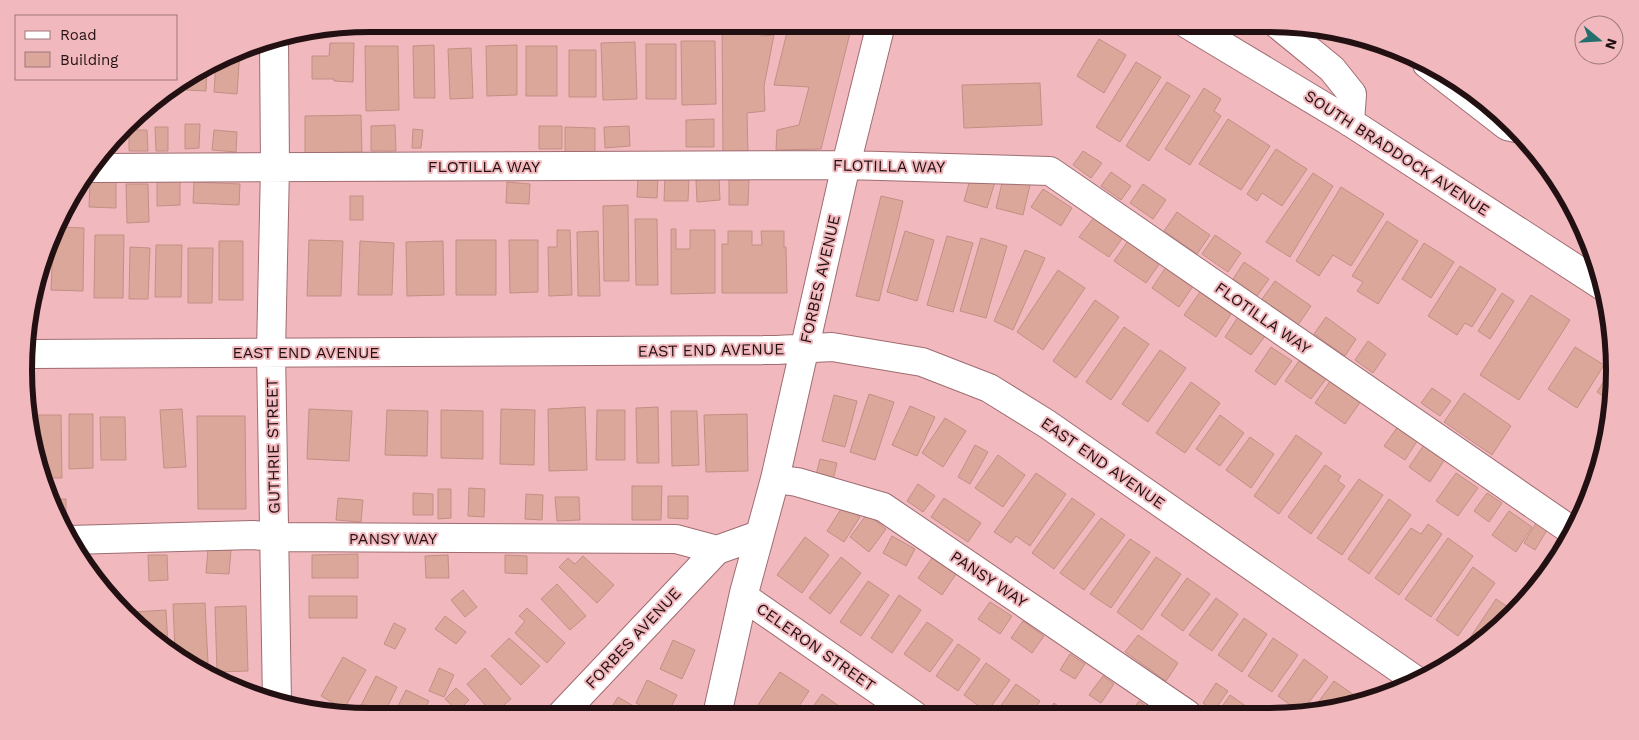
<svg xmlns="http://www.w3.org/2000/svg" width="1639" height="740" font-family="'Work Sans',sans-serif">
<style>
.building{fill:#dba79b;stroke:#c28f84}
.lines{fill:none;stroke-linecap:round;stroke-linejoin:round}
.minor-casing{stroke:#9f6c71;stroke-width:30}
.major-casing{stroke:#9f6c71;stroke-width:30}
.minor{stroke:#fff;stroke-width:28}
.major{stroke:#fff;stroke-width:28}
.labels{text-anchor:middle;dominant-baseline:central;stroke-width:4;stroke-linejoin:round;paint-order:stroke}
.street-label{font-size:16px;fill:#231012;stroke:#f1b9be}
.rim{fill:none;stroke:#231012;stroke-width:6}
</style>
<rect width="100%" height="100%" fill="#f1b9be"/>
<!-- building -->
<path class="building" d="M722,24H761V36L774,35L764,86L765,111L747,113L748,153H723Z
M789,24L852,25L821,149L776,150L777,130L799,125L809,87L774,85Z
M1099,39L1126,55L1104,93L1077,76Z
M681,41H715L716,104L682,105Z
M635,42L637,99L603,100L601,43Z
M330,43H354L353,82L334,81V79H312V56H329Z
M646,44H676V99H646Z
M434,45L435,98H414L413,46Z
M517,45V95L487,96L486,46Z
M365,46H398L399,110L366,111Z
M526,46H557V96H526Z
M471,48L473,98L450,99L448,49Z
M240,50L237,94L214,92L216,61Z
M569,50H596V97H569Z
M1136,62L1161,77L1120,142L1096,127Z
M207,66L206,91L186,90V78Z
M1167,82L1190,96L1149,161L1126,146Z
M1040,83L1042,125L964,128L962,85Z
M1204,88L1221,99L1214,111L1221,116L1190,165L1165,149Z
M361,115L362,152L305,153V116Z
M714,119V147H686V120Z
M1228,119L1270,146L1241,190L1199,164Z
M185,124H200L199,148L185,149Z
M395,125L396,151H371V126Z
M539,126H562V149H539Z
M629,126L630,146L605,148L604,127Z
M155,127H168V151H156Z
M565,127L595,128V153L565,152Z
M413,129L423,130L421,148H412Z
M129,130H147L148,151H129Z
M214,130L237,132L236,152L212,150Z
M1276,149L1307,169L1282,206L1262,193L1257,201L1247,194Z
M1083,151L1102,163L1091,178L1073,165Z
M1111,172L1131,186L1121,200L1101,186Z
M1313,173L1333,186L1290,257L1266,242Z
M638,176L658,177L657,198L637,197Z
M971,176L995,182L987,208L964,201Z
M665,177L689,178L688,201H664Z
M157,178H180V205L157,206Z
M719,178L720,200L697,202L696,180Z
M1003,179L1030,185L1023,215L996,208Z
M729,180H749L748,205H729Z
M90,182H116V208L89,207Z
M194,182L240,184L239,205L193,203Z
M507,182L530,184L529,204L506,203Z
M126,184H148L149,222L127,223Z
M1143,184L1166,200L1153,219L1130,203Z
M1341,187L1384,214L1351,266L1333,255L1319,276L1296,261Z
M1043,189L1072,208L1061,226L1031,207Z
M350,196H363V220H350Z
M881,196L903,201L879,301L856,296Z
M628,205L629,281H604L603,206Z
M1177,212L1210,235L1197,254L1164,231Z
M1095,216L1124,236L1109,257L1079,237Z
M635,219H657L658,285H636Z
M1387,221L1418,241L1378,304L1357,291L1363,282L1352,276Z
M59,227L84,228L83,291L51,290L53,244Z
M671,229H676V249H690V230H715V293L671,294Z
M557,230H570L572,295L549,296L548,247H557Z
M598,231L600,296H578L577,232Z
M728,231H752V245H762L761,231H784V247H786L787,293H722V244H728Z
M905,231L934,240L917,301L887,292Z
M95,235H124L123,298H94Z
M1215,235L1241,253L1228,272L1202,254Z
M947,236L973,243L953,312L927,305Z
M981,238L1007,246L986,318L960,311Z
M309,240L343,241L341,296H307Z
M456,240H496V295H456Z
M509,240H538V292L510,293Z
M219,241H243V300H219Z
M360,241L394,243L392,295H358Z
M443,241L444,295L407,296L406,242Z
M1128,241L1160,263L1146,283L1114,261Z
M1424,243L1454,262L1431,298L1402,279Z
M156,245H182L181,297H155Z
M130,247L150,248L148,299H129Z
M188,248H213L212,303H188Z
M1025,250L1045,258L1013,330L994,321Z
M1244,262L1269,279L1257,296L1233,279Z
M1460,266L1496,289L1472,327L1465,323L1457,335L1428,316Z
M1166,267L1193,286L1179,307L1152,288Z
M43,268V299H32Z
M1058,270L1085,288L1043,350L1017,332Z
M1275,281L1311,306L1298,325L1262,299Z
M1200,292L1231,314L1216,337L1184,315Z
M1502,293L1514,301L1490,339L1478,331Z
M1531,295L1570,320L1519,400L1480,375Z
M1095,300L1119,317L1076,378L1053,361Z
M1238,317L1265,336L1251,355L1225,337Z
M1326,317L1356,339L1345,356L1314,334Z
M1124,327L1149,344L1111,400L1086,382Z
M1368,341L1386,354L1373,373L1355,360Z
M1271,347L1292,361L1275,385L1255,371Z
M1575,347L1604,365L1577,408L1548,389Z
M1160,350L1186,368L1148,422L1122,404Z
M1299,361L1326,379L1311,399L1285,381Z
M1615,364V370L1612,402L1597,392Z
M1331,380L1361,401L1345,424L1315,403Z
M1191,382L1220,403L1185,453L1156,433Z
M1432,388L1451,401L1440,416L1421,403Z
M1464,393L1511,426L1492,455L1444,422Z
M869,394L894,402L875,460L850,452Z
M834,395L857,401L845,447L822,441Z
M910,406L935,417L917,456L892,445Z
M585,407L587,470L549,471L548,409Z
M658,407L659,463H637L636,408Z
M182,409L186,467L164,468L160,410Z
M309,409L352,411L349,461L307,459Z
M501,409L535,410L534,465L500,464Z
M387,410L428,411L427,456L385,455Z
M441,410L483,411V459L441,458Z
M597,410H625V460H596Z
M671,411H697L699,465L672,466Z
M69,414H93V468L69,469Z
M747,414L748,471L706,472L704,415Z
M38,415H61L62,478H41L37,461Z
M1220,415L1244,433L1220,466L1196,449Z
M197,416H245L246,509H198Z
M100,417H125L126,460H101Z
M945,418L966,431L943,467L922,453Z
M1399,425L1419,438L1405,460L1384,446Z
M1296,435L1322,453L1279,514L1254,496Z
M1250,437L1274,454L1251,488L1226,470Z
M975,445L988,452L970,484L958,477Z
M1424,445L1445,459L1430,482L1409,467Z
M998,455L1025,475L1003,507L975,488Z
M820,459L837,463L833,480L816,475Z
M1325,465L1341,476L1338,481L1345,486L1311,534L1288,517Z
M1036,473L1066,494L1030,546L1016,536L1011,543L994,532Z
M1456,473L1478,488L1458,516L1436,501Z
M1359,479L1383,495L1342,555L1317,538Z
M918,484L935,496L923,512L907,501Z
M632,486H662L661,520H632Z
M469,488L485,489L484,517L468,516Z
M438,489H451V518L438,519Z
M413,493L433,494V515H413Z
M1487,493L1502,503L1489,522L1474,511Z
M526,494L543,495L542,520L525,519Z
M668,496H688V519L668,518Z
M555,497H579L580,520L557,521Z
M338,498L363,500L361,522L336,520Z
M944,498L981,523L968,542L931,517Z
M1072,498L1095,514L1054,569L1032,553Z
M50,499H66V521H60Z
M1389,499L1411,515L1369,574L1348,559Z
M843,506L860,517L844,542L827,531Z
M1509,511L1532,527L1516,552L1492,535Z
M867,514L886,529L869,552L850,537Z
M1101,518L1125,535L1084,590L1060,573Z
M1536,523L1547,530L1535,550L1524,543Z
M1428,524L1442,534L1399,595L1375,578L1411,528L1421,534Z
M892,536L915,549L906,566L883,553Z
M805,537L829,555L802,593L777,575Z
M1448,538L1473,556L1431,617L1405,599Z
M1130,539L1150,552L1111,608L1090,594Z
M208,549L231,550L229,574L206,573Z
M358,554V578H312V555Z
M148,555H167L168,580L149,581Z
M448,555L449,578H426L425,556Z
M505,555L527,556V574L505,573Z
M583,556L614,585L597,603L559,567L568,558L575,564Z
M841,557L861,573L830,614L809,598Z
M1156,557L1181,574L1142,630L1117,612Z
M932,558L956,574L942,595L918,578Z
M1473,567L1495,583L1458,636L1436,620Z
M1187,578L1210,594L1183,631L1161,615Z
M868,581L889,595L861,636L840,622Z
M557,584L586,616L570,630L541,599Z
M463,590L477,607L465,617L451,600Z
M899,595L921,610L892,653L871,638Z
M309,596H357V618H309Z
M1216,598L1238,614L1212,651L1189,635Z
M1496,599L1514,611L1480,645L1473,649L1466,644Z
M990,602L1012,616L1000,634L978,619Z
M205,603L208,663L196,664L175,651L173,604Z
M246,606L248,671L217,672L215,607Z
M527,608L565,643L547,663L515,633L525,621L519,616Z
M166,610L168,647L142,631L135,622L134,612Z
M445,616L466,632L456,644L435,629Z
M1244,618L1267,634L1242,672L1218,655Z
M1023,621L1044,636L1032,653L1011,638Z
M927,622L953,640L930,672L904,654Z
M394,623L406,629L395,649L384,644Z
M1138,635L1178,663L1166,681L1125,652Z
M509,638L540,666L521,685L491,656Z
M1273,638L1298,655L1272,692L1248,676Z
M673,640L695,650L682,679L660,669Z
M958,644L980,659L958,691L936,676Z
M1070,654L1085,664L1075,679L1060,670Z
M343,657L366,670L344,709L321,696Z
M1304,659L1328,677L1301,713L1278,696Z
M986,663L1010,680L987,712L964,695Z
M439,668L454,675L444,697L429,691Z
M485,668L511,699L493,714L467,684Z
M780,672L809,691L793,715H751Z
M376,676L397,687L383,716L356,715Z
M1103,676L1114,684L1101,703L1089,695Z
M647,680L677,695L667,715H662L636,703Z
M1334,681L1357,697L1353,703L1310,713Z
M1216,683L1228,691L1214,711L1203,703Z
M1016,684L1040,701L1031,714H995Z
M456,688L469,700L458,711L445,699Z
M406,690L429,701L421,716H393Z
M822,694L850,714L849,715H807Z
M1230,695L1250,709L1247,713L1217,714Z
M618,697L649,715H607Z
M1139,701L1157,714H1130Z
M1054,703L1069,714H1046Z
M1083,706L1095,714H1077Z"/>
<g class="lines">
<defs>
<path id="minor" d="M1277,24L1332,69L1352,94L1350,122
M274,40L275,167L271,352L277,702
M1427,64L1507,126L1516,128
M94,168L846,165L1050,171L1572,531
M29,354L776,350L832,347L922,362L989,388L1047,424L1417,681
M775,479L797,482L883,507L1187,714
M69,540L253,535L275,537L676,539L717,550
M744,597L914,715
M717,715L744,593L775,479L846,165L881,24
M560,716L717,550L759,535"/>
<path id="major" d="M1187,24L1350,122L1604,287"/>
</defs>
<!-- minor casing -->
<use href="#minor" class="minor-casing"/>
<!-- major casing -->
<use href="#major" class="major-casing"/>
<!-- minor -->
<use href="#minor" class="minor"/>
<!-- major -->
<use href="#major" class="major"/>
</g>
<g class="labels">
<!-- street labels -->
<g class="street-label">
<text transform="translate(1397 153) rotate(33)">SOUTH BRADDOCK AVENUE</text>
<text x="484" y="166">FLOTILLA WAY</text>
<text transform="translate(889 166) rotate(1)">FLOTILLA WAY</text>
<text transform="translate(820 279) rotate(-77)">FORBES AVENUE</text>
<text transform="translate(1263 318) rotate(35)">FLOTILLA WAY</text>
<text transform="translate(711 350) rotate(-1)">EAST END AVENUE</text>
<text x="306" y="352">EAST END AVENUE</text>
<text transform="translate(273 446) rotate(-91)">GUTHRIE STREET</text>
<text transform="translate(1103 463) rotate(35)">EAST END AVENUE</text>
<text x="393" y="538">PANSY WAY</text>
<text transform="translate(989 579) rotate(34)">PANSY WAY</text>
<text transform="translate(633 638) rotate(-47)">FORBES AVENUE</text>
<text transform="translate(816 647) rotate(35)">CELERON STREET</text>
</g>
</g>
<!-- crop -->
<path d="M0 0H1639V740H0ZM370 32H1268A338 338 0 0 1 1606 370V370A338 338 0 0 1 1268 708H370A338 338 0 0 1 32 370V370A338 338 0 0 1 370 32Z" fill="#f1b9be" fill-rule="evenodd"/>
<path class="rim" d="M370 32H1268A338 338 0 0 1 1606 370V370A338 338 0 0 1 1268 708H370A338 338 0 0 1 32 370V370A338 338 0 0 1 370 32Z"/>
<!-- legend -->
<rect x="15" y="15" width="162" height="65" fill="#f1b9be" stroke="#9f7579"/>
<rect x="25" y="31" width="25" height="8" fill="#ffffff" stroke="#9f7579"/>
<text x="60" y="40" font-size="15" fill="#231012">Road</text>
<rect x="25" y="52" width="25" height="15" fill="#dba79b" stroke="#9f7579"/>
<text x="60" y="65" font-size="15" fill="#231012">Building</text>
<!-- north arrow -->
<g transform="translate(1599 40) rotate(108)"><circle r="24" fill="#f1b9be" stroke="#9f7579"/>
<path d="M0-4L9 19L0 12L-9 19Z" fill="#246f6d"/>
<text y="-8" font-size="14" font-weight="bold" text-anchor="middle" fill="#231012">N</text>
</g>
</svg>
